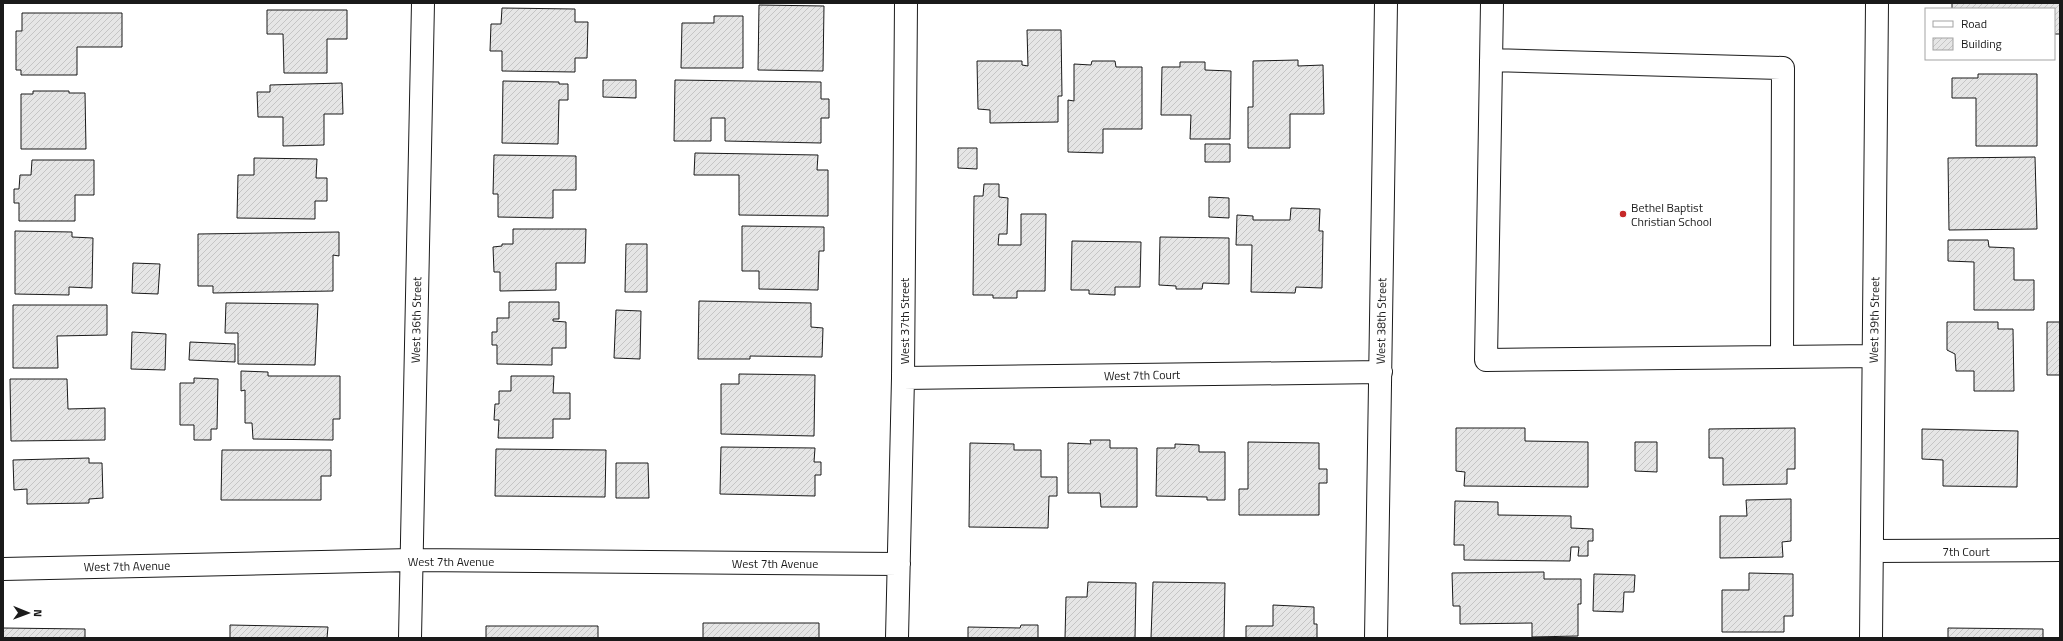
<svg xmlns="http://www.w3.org/2000/svg" width="2063" height="641" font-family="'Titillium Web',sans-serif">
<style>
.building{fill:url(#building-hatch);stroke:#1a1a1a}
.lines{fill:none;stroke-linecap:round;stroke-linejoin:round}
.minor-casing{stroke:#1a1a1a;stroke-width:24}
.minor{stroke:#fff;stroke-width:22}
.poi-dot{fill:#c62828;stroke:#fff;stroke-width:1.5}
.labels{text-anchor:middle;dominant-baseline:central;stroke-width:3;stroke-linejoin:round;paint-order:stroke}
.poi-label{font-size:12px;fill:#1a1a1a;stroke:#fff;text-anchor:start}
.street-label{font-size:12px;fill:#1a1a1a;stroke:#fff}
</style>
<defs>
<pattern id="building-hatch" width="6" height="6" patternUnits="userSpaceOnUse"><rect width="6" height="6" fill="#e6e6e6"/><path d="M-1 1l2-2M0 6l6-6M5 7l2-2" fill="none" stroke="#c5c5c5"/></pattern>
</defs>
<rect width="100%" height="100%" fill="#fff"/>
<!-- building -->
<path class="building" d="M1952,3H2060V34H2054V9H1952Z
M759,5L824,6L823,71L758,70Z
M502,8L575,9V22H588L587,58H575V72L502,71V51H490L491,24H501Z
M267,10H347V39H327V73H284L283,34H267Z
M22,13H122V47H77V75H21V70H16V31H22Z
M714,16H743V68H681L682,23H714Z
M1027,30H1061L1062,96H1058V122L990,123V110L978,109L977,61H1022V65L1028,66Z
M1298,60V66L1323,65L1324,114H1290V148H1248V107H1253V61Z
M1092,61H1115L1116,67H1142V129H1103V153L1068,152V100L1074,101V64L1091,65Z
M1180,62H1205V70L1231,71L1230,139H1190L1191,115H1161L1162,67H1180Z
M1978,74H2037V146H1976V98H1952V78H1978Z
M603,80H636V98L603,97Z
M675,80L821,82V99H829V118H821V143L725,141V118H711V141H674Z
M503,81L559,82V84H568V100H559L558,144L502,143Z
M342,83L343,114H324V145L283,146V117H258L257,92H270V85Z
M33,91H69V93H85L86,149H21V94H33Z
M1205,144H1230V162H1205Z
M958,148H977V169L958,168Z
M695,153L818,155L817,170H828V216L739,215V175H694Z
M494,155L576,156V190H553V218L498,217V194H493Z
M2035,157L2037,229L1949,230L1948,158Z
M254,158L317,159L316,178H327V201H315V219L237,218L238,175H254Z
M32,160H94V195H75V221H19V203H14V189H19L20,175H31Z
M984,184H999V197L1008,198L1007,234H999L998,245H1021V214H1046L1045,291H1017V298H993V295H973L974,196H983Z
M1209,197L1229,198V218L1209,217Z
M1291,208L1320,209L1319,231H1323L1322,288L1296,287L1295,293L1251,292L1252,245H1236L1237,215L1253,216V220H1290Z
M742,226L824,227V251H819L818,290L759,289V271H742Z
M513,229H586L585,263H556V290L500,291V272H494L493,247L502,246V244H513Z
M15,231L72,232V237L93,238L92,288L69,287V295L15,294Z
M339,232V256L333,255V291L213,293V286H198V234Z
M1160,237L1229,238V284L1203,283L1202,289H1176V286L1159,285Z
M1948,240H1988L1989,247L2014,248V280H2034V310H1974V262L1948,261Z
M1072,241L1141,242L1140,287H1115V295L1089,294V290H1071Z
M626,244H647V292H625Z
M133,263L160,264L158,294L132,293Z
M699,301L811,303V327L823,328L822,357L750,356V359H698Z
M509,302H559V319H553V321L566,322V348H552V365L497,364V345H492V332H497V318H509Z
M226,303L318,304L315,365L238,364V333H225Z
M13,305H107V335L57,336L58,368H13Z
M616,310L641,311L640,359L614,358Z
M1947,322H1998V329H2013L2014,391H1974V371H1956L1955,354L1947,350Z
M2047,322H2060V375H2047Z
M132,332L166,334L165,370L131,369Z
M190,342L235,344V362L189,360Z
M241,371L268,372V376H340V419H333V440L253,439L252,423H245V390L241,391Z
M739,374L815,375L814,436L721,434V384H739Z
M511,376H554L553,393H570V419H553V438H498L499,420H494L495,404H499V391H511Z
M194,378L218,379L217,429H211V440H194V425H180V383H194Z
M10,379H67L68,409L105,408V440L11,441Z
M1456,428H1525V441L1588,442V487L1464,486L1465,472L1456,471Z
M1795,428V469H1787V484L1723,485V458H1709V429Z
M1922,429L2018,431L2017,487L1943,486V460L1922,459Z
M1090,440H1110V448H1137V507H1101L1100,493H1068V443L1091,444Z
M1248,442L1319,443V469H1327V483H1319V515H1239V489H1248Z
M1635,442H1657V472L1635,471Z
M970,443L1014,444V450H1041V477H1057V496H1049L1048,528L969,527Z
M1175,444L1199,445V452H1225V500H1207V497L1156,496L1157,448H1175Z
M721,447L815,448L814,462H821V475H815V496L720,494Z
M496,449L606,450L605,497L495,496Z
M222,450H331V476H321V500H221Z
M89,458V463H102L103,498L89,499V503L27,504V489L14,490L13,460Z
M616,463H648L649,498H616Z
M1791,499V541L1782,542L1783,557L1720,558V516H1747L1746,500Z
M1455,501L1498,502V515L1571,516V528L1593,529V541H1588V556H1578L1579,547H1571L1570,561L1464,560V545H1454Z
M1544,572V579H1581V604H1578V636L1532,637V623L1460,624V606H1453L1452,573Z
M1749,573L1793,574V616H1784V632H1722V590H1749Z
M1594,574L1635,575L1634,592H1624L1623,612L1593,611Z
M1088,582L1136,583L1135,638H1065L1066,597H1087Z
M1153,582L1225,583L1224,638H1151Z
M1273,605L1314,607V624H1317V638H1246V626H1273Z
M703,623H819V638H703Z
M230,625L328,627L327,638H230Z
M1021,625H1038V638H968V627L1020,628Z
M486,626H598V638H486Z
M3,628L85,629V638H3Z
M1948,628L2043,629V638H1948Z"/>
<g class="lines">
<defs>
<path id="minor" d="M1492,3L1486,360L1873,356
M1491,60L1783,68L1782,357
M903,378L1381,372
M1872,551L2060,550
M3,569L411,560L899,564
M410,638L423,3
M897,638L903,378L906,3
M1376,638L1386,3
M1871,638L1877,3"/>
</defs>
<!-- minor casing -->
<use href="#minor" class="minor-casing"/>
<!-- minor -->
<use href="#minor" class="minor"/>
</g>
<!-- markers -->
<circle class="poi-dot" cx="1623" cy="214" r="4"/>
<g class="labels">
<!-- poi labels -->
<g class="poi-label">
<text x="1631" y="207">Bethel Baptist<tspan x="1631" dy="14">Christian School</tspan></text>
</g>
<!-- street labels -->
<g class="street-label">
<text transform="translate(416 320) rotate(-89)">West 36th Street</text>
<text transform="translate(1874 320) rotate(-89)">West 39th Street</text>
<text transform="translate(904 321) rotate(-90)">West 37th Street</text>
<text transform="translate(1381 321) rotate(-89)">West 38th Street</text>
<text transform="translate(1142 375) rotate(-1)">West 7th Court</text>
<text x="1966" y="551">7th Court</text>
<text x="451" y="561">West 7th Avenue</text>
<text x="775" y="563">West 7th Avenue</text>
<text transform="translate(127 566) rotate(-1)">West 7th Avenue</text>
</g>
</g>
<!-- border -->
<rect width="2063" height="641" fill="none" stroke="#1a1a1a" stroke-width="8"/>
<!-- legend -->
<rect x="1925" y="8" width="130" height="52" fill="#ffffff" stroke="#a3a3a3"/>
<rect x="1933" y="21" width="20" height="6" fill="#ffffff" stroke="#a3a3a3"/>
<text x="1961" y="28" font-size="12" fill="#1a1a1a">Road</text>
<rect x="1933" y="38" width="20" height="12" fill="url(#building-hatch)" stroke="#a3a3a3"/>
<text x="1961" y="48" font-size="12" fill="#1a1a1a">Building</text>
<!-- north arrow -->
<g transform="translate(28 613) rotate(91)" stroke="#ffffff" stroke-width="3" paint-order="stroke">
<path d="M0-3L7 15L0 10L-7 15Z" fill="#1a1a1a"/>
<text y="-6" font-size="11" font-weight="bold" text-anchor="middle" fill="#1a1a1a">N</text>
</g>
</svg>
